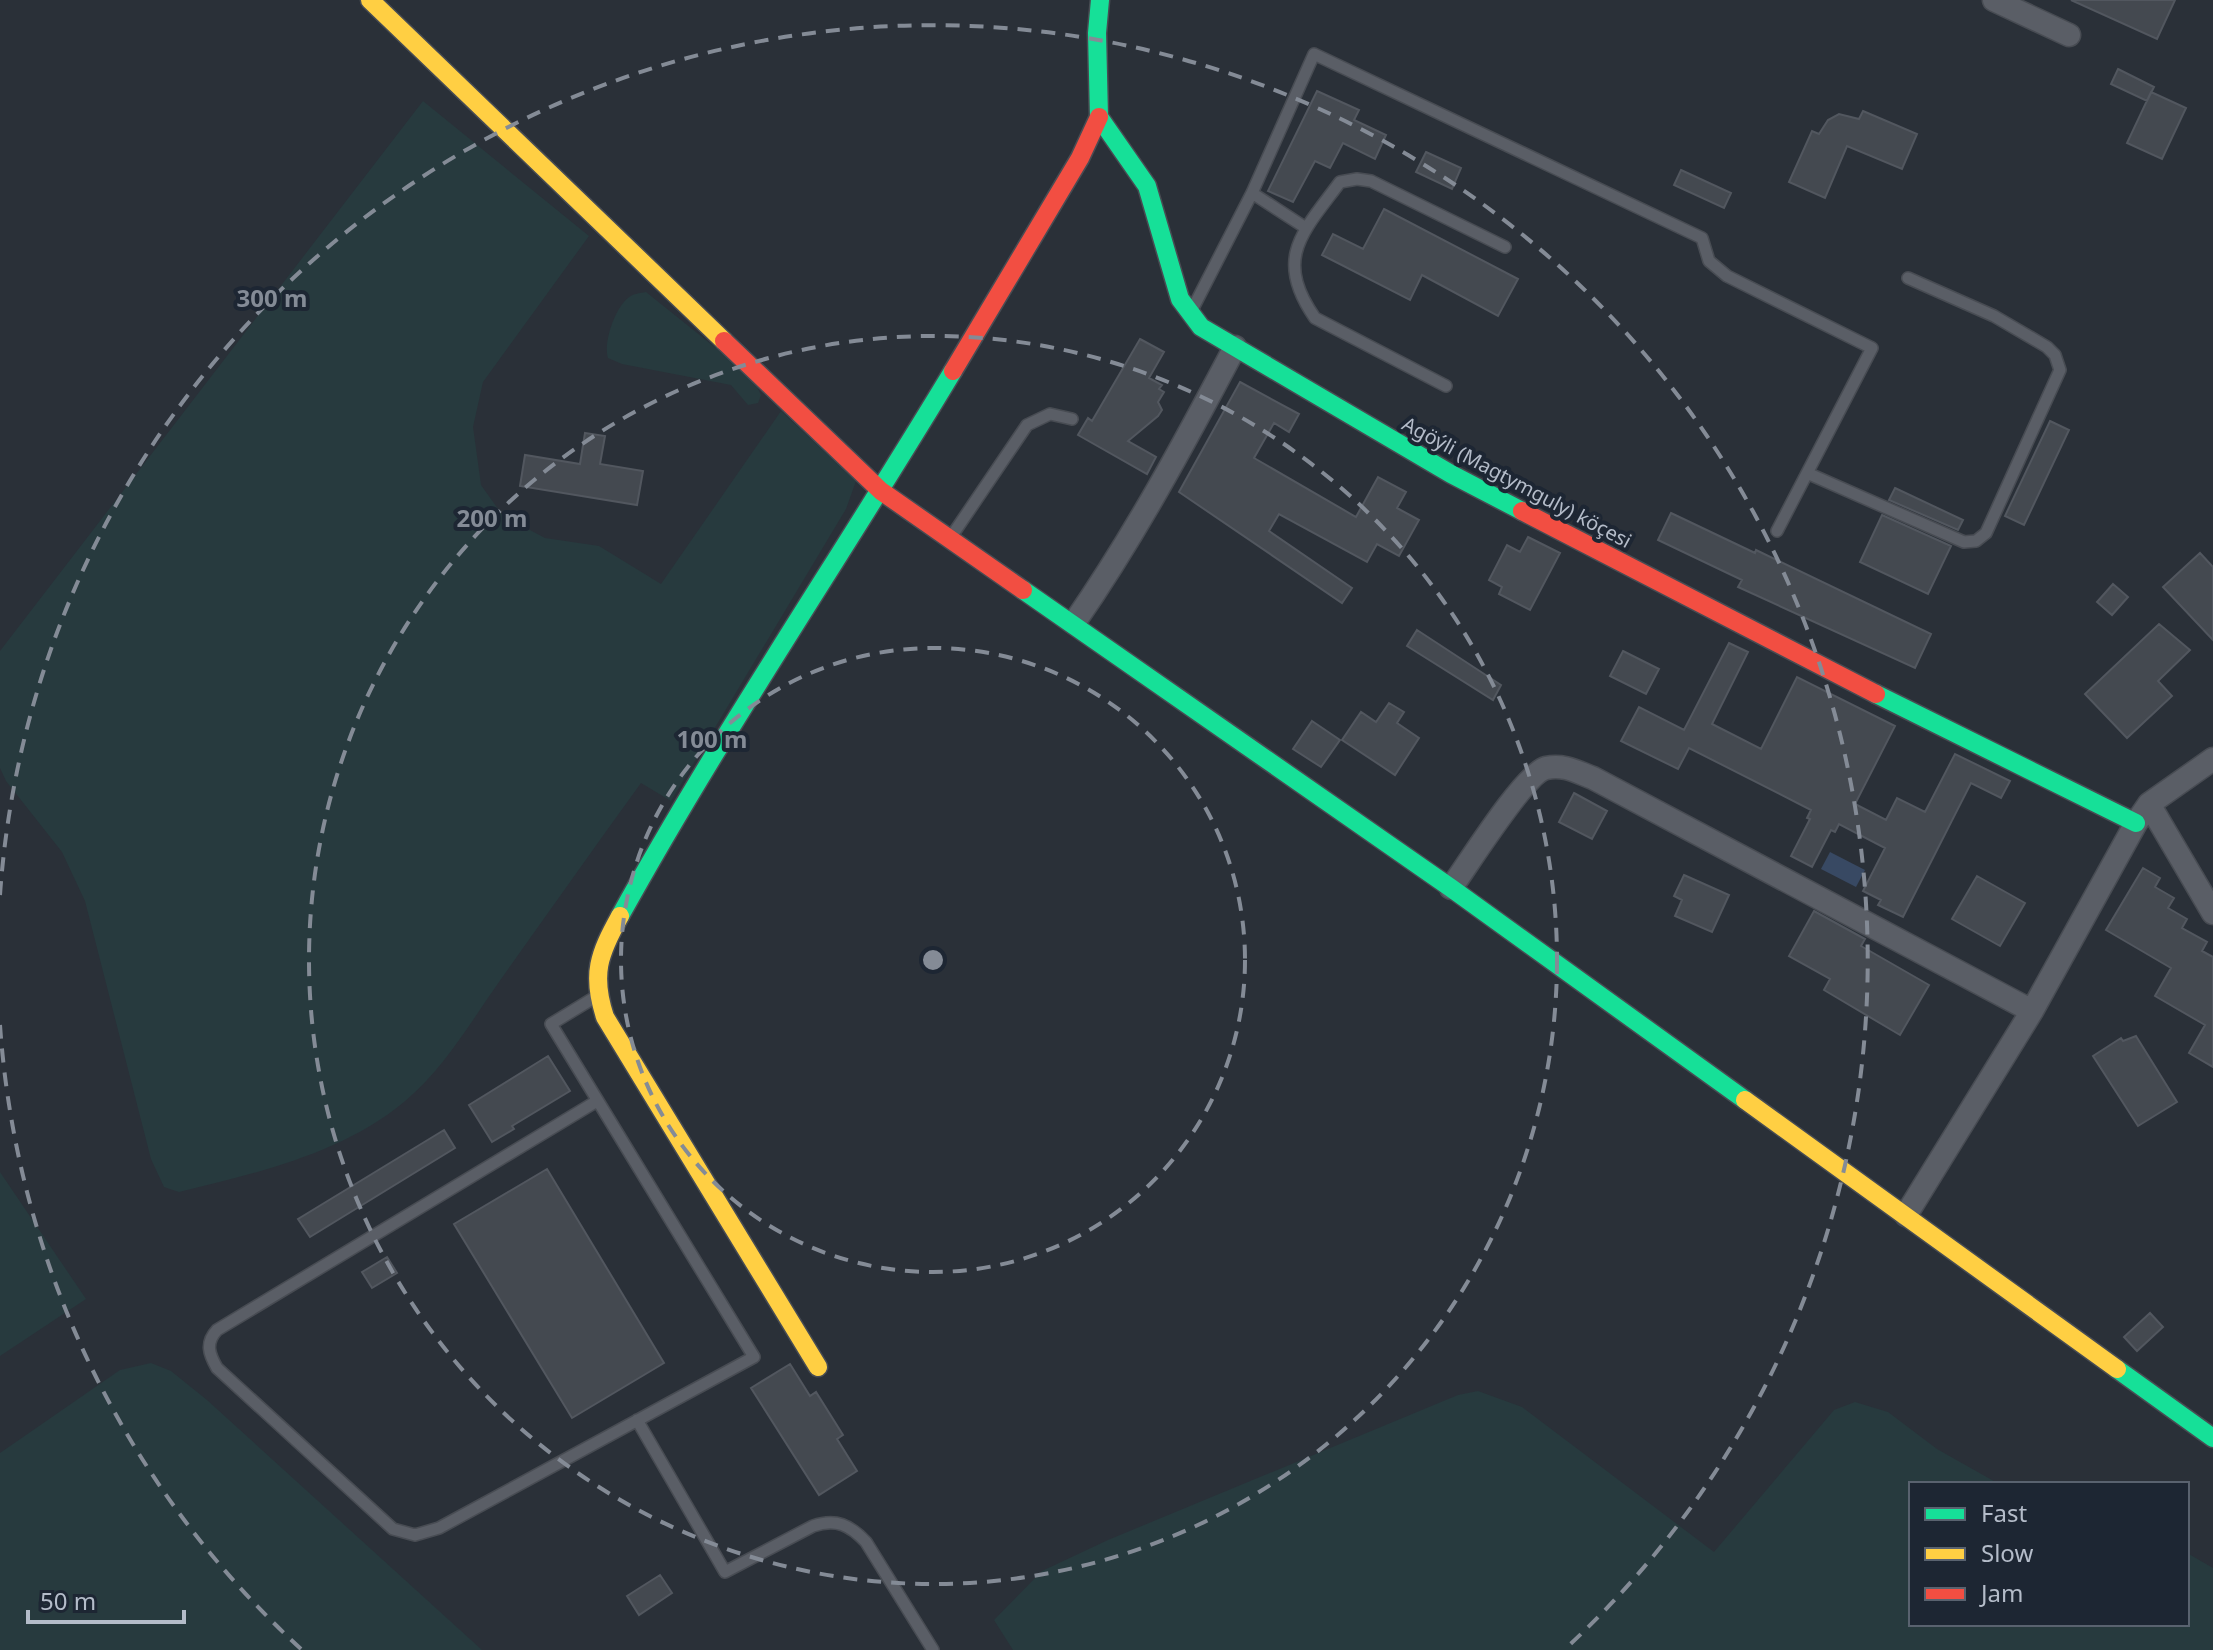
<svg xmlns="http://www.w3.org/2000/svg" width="2213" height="1650" font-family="'Noto Sans',sans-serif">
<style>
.green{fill:#273a3e}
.water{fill:#384963}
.building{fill:#444950;stroke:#52575f;stroke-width:2}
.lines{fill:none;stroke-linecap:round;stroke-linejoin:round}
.lane-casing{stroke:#484c53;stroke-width:14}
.street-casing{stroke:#484c53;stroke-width:25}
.fast-casing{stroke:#484c53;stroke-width:21}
.slow-casing{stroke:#484c53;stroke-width:21}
.jam-casing{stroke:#484c53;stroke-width:21}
.lane{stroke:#5a5e66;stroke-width:11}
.street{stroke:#5a5e66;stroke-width:22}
.fast{stroke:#16e098;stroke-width:18}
.slow{stroke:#ffcf43;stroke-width:18}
.jam{stroke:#f24e42;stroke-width:18}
.ring{fill:none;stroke:#848b96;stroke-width:4;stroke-dasharray:14 10}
.labels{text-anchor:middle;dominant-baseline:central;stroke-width:8;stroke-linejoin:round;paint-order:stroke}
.street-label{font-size:20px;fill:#b4bcc9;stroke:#1d2633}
.centre{fill:#848b96;stroke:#1d2633;stroke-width:4}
.ring-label{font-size:24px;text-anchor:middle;font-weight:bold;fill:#848b96;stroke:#1d2633;stroke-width:8;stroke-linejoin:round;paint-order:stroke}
</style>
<rect width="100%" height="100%" fill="#2a3038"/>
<!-- green -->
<path class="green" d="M423,101L589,236L483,382L473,427L481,485L503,516L545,538L599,546L661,584L781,411L856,481L846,509L671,801L641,783C593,849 546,916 499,982C470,1023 443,1070 404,1102C341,1154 257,1173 179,1192L164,1187L151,1159L85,901L62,852L6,781L0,768V651Z
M646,292L752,377L761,395L758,403L748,405L731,385L622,364L608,358C603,343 615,308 628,298C632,294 640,293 646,292Z
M0,1172L86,1299L0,1356Z
M151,1363L171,1371L207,1400L482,1650H0V1453L120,1370Z
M1478,1391L1522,1407L1714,1552L1834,1410L1855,1402L1888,1412L1937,1449L1999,1484H1911V1624H2187V1553L2213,1568V1650H1013L994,1620L1042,1571L1108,1540L1458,1395Z"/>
<!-- water -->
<path class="water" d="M1830,852L1865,870L1856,887L1821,869Z"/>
<!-- building -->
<path class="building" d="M2071,0H2175L2157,39Z
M2118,69L2154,87L2147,101L2111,84Z
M1317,91L1359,110L1354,120L1386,135L1375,159L1343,143L1330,168L1315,161L1293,202L1268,191Z
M2151,92L2186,108L2162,159L2127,143Z
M1863,111L1917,134L1902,169L1847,146L1825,198L1789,182L1812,131L1819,134L1828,120L1839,114L1859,119Z
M1426,152L1461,168L1452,189L1416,172Z
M1681,170L1731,193L1724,208L1674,185Z
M1384,209L1518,279L1498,316L1422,275L1410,300L1322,255L1333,234L1363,249Z
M1140,339L1164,352L1149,378L1162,385L1159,389L1164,392L1158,402L1162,410L1158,416L1128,441L1156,457L1147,474L1078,435L1088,418L1092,421Z
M1240,382L1299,414L1289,432L1274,423L1254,458L1356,517L1378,477L1406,492L1397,508L1419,520L1399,556L1377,544L1367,562L1279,514L1269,531L1352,588L1342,603L1179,492Z
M2050,421L2069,430L2024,525L2005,516Z
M585,433L605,436L600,464L643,471L637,505L520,486L525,455L580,464Z
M1895,488L1963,520L1958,530L1889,500Z
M1671,513L1755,553L1756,550L1931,634L1915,668L1738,587L1742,580L1658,540Z
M1882,515L1951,546L1928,594L1860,562Z
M1528,537L1560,553L1530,610L1499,594L1502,587L1489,580L1507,545L1520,552Z
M2200,553L2213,567V640L2163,587Z
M2113,584L2128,597L2112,615L2097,602Z
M2159,624L2190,650L2158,681L2172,696L2127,738L2085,694Z
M1417,630L1501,685L1493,700L1407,646Z
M1729,643L1748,652L1712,724L1761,749L1797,677L1895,726L1855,804L1886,820L1897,798L1925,812L1955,754L2010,781L2001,798L1971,783L1903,917L1878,905L1881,900L1863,891L1885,848L1839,824L1835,832L1831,830L1812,867L1791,856L1810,819L1807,818L1811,810L1689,748L1678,769L1621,741L1639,707L1684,730Z
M1623,651L1659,669L1646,694L1610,676Z
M1389,703L1404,712L1397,723L1419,738L1395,775L1342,740L1361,712L1376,722Z
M1312,721L1340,740L1321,767L1293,749Z
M1574,793L1607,811L1592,839L1559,822Z
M2143,868L2160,878L2155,887L2174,898L2168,908L2187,919L2182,928L2207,942L2202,951L2213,957V1067L2189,1053L2205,1025L2155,996L2171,968L2106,930Z
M1684,875L1729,895L1712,932L1675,916L1682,900L1674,896Z
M1977,876L2025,903L2000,946L1952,919Z
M1814,911L1865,939L1861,946L1929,985L1900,1035L1824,990L1830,979L1789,956Z
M2136,1036L2177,1102L2138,1126L2093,1056L2121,1038L2123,1041Z
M548,1056L570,1091L512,1126L514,1129L492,1142L469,1105Z
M444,1130L455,1148L310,1237L298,1219Z
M547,1169L664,1363L572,1418L454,1224Z
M387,1257L397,1273L372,1288L362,1272Z
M2150,1313L2163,1327L2137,1351L2124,1337Z
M790,1364L810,1396L816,1392L843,1435L837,1439L857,1471L819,1495L751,1388Z
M660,1575L672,1593L639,1615L627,1596Z"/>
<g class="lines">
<defs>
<path id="lane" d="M1252,193L1306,228
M1192,310L1252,193L1314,54L1702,238L1709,261L1727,276L1872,348L1777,531
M1446,386L1315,318C1273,258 1303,232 1340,182L1357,179L1371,181L1505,247
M1807,473L1964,542L1976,541L1986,533L2060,370L2055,355L2047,347L1994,316L1908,278
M951,537L1027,425L1050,414L1072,419
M597,996L551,1024L754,1357L439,1528L415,1535L393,1529L217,1368C209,1354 205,1343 217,1330L597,1101
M637,1420L725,1572L813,1526C836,1518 850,1525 866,1542L933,1650"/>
<path id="street" d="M1994,0L2069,35
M1074,623C1135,535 1185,442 1235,347
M2149,804L2213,913
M1451,888C1467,866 1525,773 1546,768C1564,764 1577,772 1593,778L2032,1011
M1906,1215L2032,1011L2136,823L2149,804L2213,759"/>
<path id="fast" d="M1100,0L1097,33L1099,117L1147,186L1180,299L1201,327L1451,474L1522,511
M1023,590L1451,888L1745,1100
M1876,694L2136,823
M620,916C723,730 843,554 953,371
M2117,1369L2213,1438"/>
<path id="slow" d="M370,0L724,341
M620,916C599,954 591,974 605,1017L818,1367
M1745,1100L2117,1369"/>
<path id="jam" d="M724,341L881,491L1023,590
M953,371L1080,158L1099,117
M1522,511L1876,694"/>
</defs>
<!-- lane casing -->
<use href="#lane" class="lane-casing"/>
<!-- street casing -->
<use href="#street" class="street-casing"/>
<!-- fast casing -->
<use href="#fast" class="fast-casing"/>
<!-- slow casing -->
<use href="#slow" class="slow-casing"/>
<!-- jam casing -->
<use href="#jam" class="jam-casing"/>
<!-- lane -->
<use href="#lane" class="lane"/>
<!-- street -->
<use href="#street" class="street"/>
<!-- fast -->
<use href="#fast" class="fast"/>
<!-- slow -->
<use href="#slow" class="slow"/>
<!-- jam -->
<use href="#jam" class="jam"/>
</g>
<!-- distance rings -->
<g class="ring">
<circle cx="933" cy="960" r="312"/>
<circle cx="933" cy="960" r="624"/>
<path d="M301 1649A935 935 0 0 1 0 1025M0 895A935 935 0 1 1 1565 1649"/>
</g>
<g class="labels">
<!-- street labels -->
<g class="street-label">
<text transform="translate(1517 482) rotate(28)">Agöýli (Magtymguly) köçesi</text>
</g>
</g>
<circle cx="933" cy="960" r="12" class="centre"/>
<g class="ring-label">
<text x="272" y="307">300 m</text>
<text x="492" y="527">200 m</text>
<text x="712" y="748">100 m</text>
</g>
<!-- legend -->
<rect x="1909" y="1482" width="280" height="144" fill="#1d2633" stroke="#59626f" stroke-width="2"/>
<rect x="1925" y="1508" width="40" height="12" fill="#16e098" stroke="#59626f" stroke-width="2"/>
<text x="1981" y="1522" font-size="24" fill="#b4bcc9">Fast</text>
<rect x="1925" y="1548" width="40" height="12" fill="#ffcf43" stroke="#59626f" stroke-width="2"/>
<text x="1981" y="1562" font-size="24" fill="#b4bcc9">Slow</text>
<rect x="1925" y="1588" width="40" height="12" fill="#f24e42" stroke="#59626f" stroke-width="2"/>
<text x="1981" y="1602" font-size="24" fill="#b4bcc9">Jam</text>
<!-- scale -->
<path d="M28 1610v12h156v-12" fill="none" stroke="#b4bcc9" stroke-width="4"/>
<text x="40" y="1610" font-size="24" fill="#b4bcc9" stroke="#1d2633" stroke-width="6" paint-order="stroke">50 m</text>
</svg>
